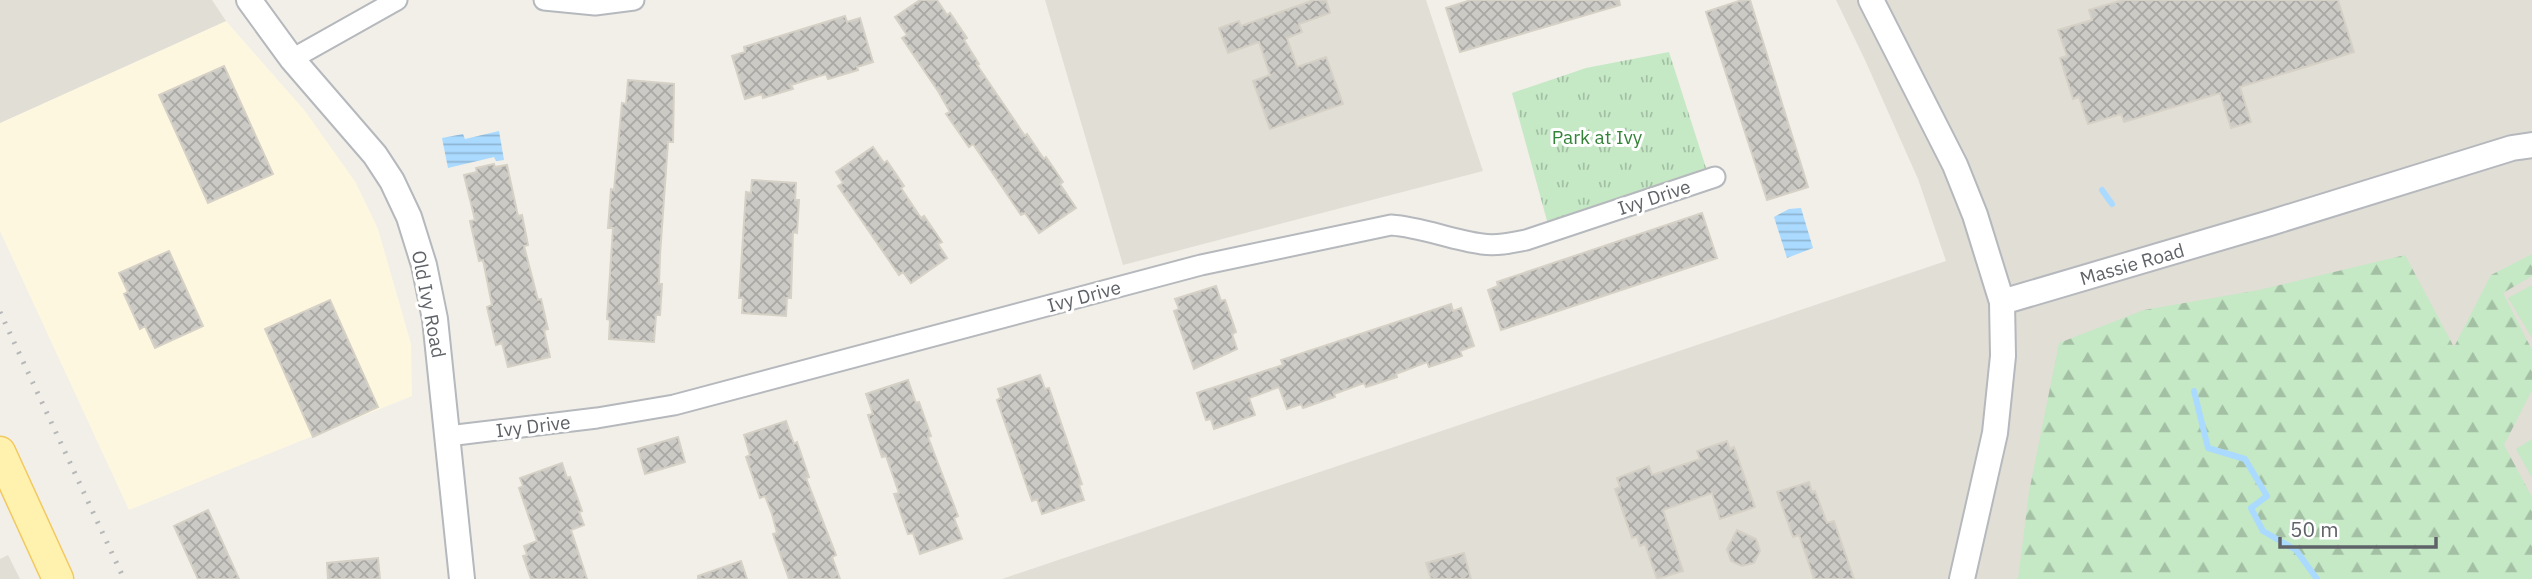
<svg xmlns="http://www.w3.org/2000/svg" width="2532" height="579" font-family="'IBM Plex Sans',sans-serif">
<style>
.commercial{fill:#fef7e0}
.education{fill:#e1ded6}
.forest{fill:url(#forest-firs)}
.park{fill:url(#park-tufts)}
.pitch{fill:#c5e8c5}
.water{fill:url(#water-rules)}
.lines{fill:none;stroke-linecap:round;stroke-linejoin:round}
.stream{stroke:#aadaff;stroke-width:6}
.building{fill:url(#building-cross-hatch);stroke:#d6d1c6;stroke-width:2}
.minor-casing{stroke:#b5b8bc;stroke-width:23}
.tertiary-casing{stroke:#b5b8bc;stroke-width:28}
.primary-casing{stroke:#f2c960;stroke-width:33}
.minor{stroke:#fff;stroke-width:19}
.tertiary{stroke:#fff;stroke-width:24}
.primary{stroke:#fff2af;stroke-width:30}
.rail{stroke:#b6b7b8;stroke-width:5;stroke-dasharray:2 9;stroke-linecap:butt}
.labels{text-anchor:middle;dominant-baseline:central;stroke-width:6;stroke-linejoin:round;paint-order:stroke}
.park-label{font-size:19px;fill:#348238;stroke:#fff}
.street-label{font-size:19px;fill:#5f6368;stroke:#fff}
</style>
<defs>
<pattern id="forest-firs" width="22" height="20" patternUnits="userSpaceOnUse" patternTransform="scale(1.75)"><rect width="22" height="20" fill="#c5e8c5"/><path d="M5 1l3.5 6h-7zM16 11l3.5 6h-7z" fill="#a3c0a4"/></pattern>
<pattern id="park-tufts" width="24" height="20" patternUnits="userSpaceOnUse" patternTransform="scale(1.75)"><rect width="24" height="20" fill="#c5e8c5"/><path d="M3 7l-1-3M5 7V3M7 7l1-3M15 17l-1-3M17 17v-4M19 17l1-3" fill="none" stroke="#a3c0a4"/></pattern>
<pattern id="water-rules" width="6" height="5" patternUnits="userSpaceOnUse" patternTransform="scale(1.75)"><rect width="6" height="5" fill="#aadaff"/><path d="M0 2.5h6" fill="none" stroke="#8eb4d2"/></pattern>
<pattern id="building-cross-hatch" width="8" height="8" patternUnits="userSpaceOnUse" patternTransform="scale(1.75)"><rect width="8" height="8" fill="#cccac5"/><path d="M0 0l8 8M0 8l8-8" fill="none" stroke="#a9a8a4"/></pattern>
</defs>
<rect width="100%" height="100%" fill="#f1efe8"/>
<!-- commercial -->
<path class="commercial" d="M226,21L305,111L356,183L378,229L411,344L412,396L129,510L0,231V123Z"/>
<!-- education -->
<path class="education" d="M0,0H212L226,21L0,123Z
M1045,0H1426L1483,171L1123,265Z
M1836,0H2532V579H1002L1946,261L1918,179L1865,60Z
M8,555L20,579H0V559Z"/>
<!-- forest -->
<path class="forest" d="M2532,254V276L2503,293L2532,350V390L2504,445L2532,497V579H2018L2029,492L2059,343L2144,310L2259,290L2405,255L2454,347L2491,275Z"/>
<!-- park -->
<path class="park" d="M1669,52L1707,171L1549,228L1512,93L1586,68Z"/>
<!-- pitch -->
<path class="pitch" d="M2532,285V338L2508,298Z
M2532,439V478L2516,449Z"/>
<!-- water -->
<path class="water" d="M499,131L504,160L496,161L494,157L448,168L442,138L463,134L465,139Z
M1801,208L1813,248L1787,258L1774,217L1789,209Z"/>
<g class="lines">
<!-- stream -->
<path class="stream" d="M2102,190L2112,204
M2194,391L2208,448L2245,459L2267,496L2251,508L2263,531L2296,550L2317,579"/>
</g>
<!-- building -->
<path class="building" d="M920,0H937L947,15L950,13L967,38L964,40L979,64L977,65L1025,136L1027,134L1044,159L1046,157L1063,182L1060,184L1076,208L1039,233L1025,213L1021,215L973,144L969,147L946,114L950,112L938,91L902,38L907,35L895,17Z
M1314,0H1326L1330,13L1299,24L1302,32L1287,38L1297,67L1326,57L1343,104L1270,129L1253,81L1270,75L1259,42L1228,53L1219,28L1239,21L1241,26Z
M1471,0H1619L1620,5L1460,52L1446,8Z
M1742,0H1750L1808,187L1767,200L1706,12Z
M2123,0H2338L2354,52L2240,87L2251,122L2231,128L2220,93L2124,122L2121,114L2088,124L2079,97L2073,99L2060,58L2067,56L2058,30L2092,20L2089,10Z
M845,16L847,22L860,18L873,62L857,67L858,70L828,79L826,74L810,79L791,85L793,89L763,98L762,94L745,99L732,56L745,52L744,47Z
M224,66L273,174L208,203L159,95Z
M628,80L674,84L673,142H668L660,255L659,284H662L660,315H656L654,342L609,339L610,320L607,319L613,228H608L611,189L614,190L622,103L626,104Z
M873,147L884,163L887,161L904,186L901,188L921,218L924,216L942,242L938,244L947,258L911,283L903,272L899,275L838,186L843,183L836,172Z
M494,164L495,167L507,165L518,216L522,215L528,245L524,246L538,300L541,299L548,329L544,330L550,357L508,367L502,343L496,345L487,307L492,305L483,260L479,261L470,221L475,220L464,175L477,172L476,168Z
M752,180L796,183L795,200H799L797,233L793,232L791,298H787L786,316L742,313L743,298H739L746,192L751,193Z
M1702,213L1717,258L1501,330L1488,290L1498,286L1497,282Z
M169,251L203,326L155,348L145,326L140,329L124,294L128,292L119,273Z
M1216,286L1221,301L1225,300L1236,332L1232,334L1237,349L1194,369L1174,311L1179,309L1175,299Z
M330,300L378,407L313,437L265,329Z
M1451,304L1453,311L1461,308L1474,346L1460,351L1462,356L1429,367L1427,362L1396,374L1397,377L1366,387L1364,383L1334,394L1335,397L1303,408L1301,404L1287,409L1279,387L1249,398L1255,415L1214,429L1211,419L1206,420L1197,393L1283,365L1281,360Z
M1040,375L1045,389L1049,388L1082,484L1079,485L1084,500L1042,514L1037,499L1032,501L997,400L1001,398L998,389Z
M908,380L916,403L919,402L931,436L928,437L958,516L954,518L962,539L920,554L913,533L908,534L894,494L899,493L886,456L882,457L868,415L873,414L866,394Z
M786,421L794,444L797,442L809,477L806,478L836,555L832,557L840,579H789L773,534L777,533L772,514L765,496L760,498L746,457L750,455L744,435Z
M678,437L685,462L645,474L638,449Z
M1727,441L1730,449L1734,447L1755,507L1720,519L1712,493L1663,510L1683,571L1657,579L1645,544L1640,546L1637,536L1632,538L1615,489L1620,487L1617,478L1649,466L1652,475L1700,459L1697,451Z
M562,463L567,478L570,477L582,511L579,512L584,525L571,530L587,579H531L523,556L527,555L524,546L537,541L519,488L523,486L520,478Z
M1809,482L1812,492L1815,491L1827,523L1834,521L1854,579H1814L1799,535L1793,537L1777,492Z
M208,510L239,579H198L174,526Z
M1737,530L1756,539L1760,551L1754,563L1742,566L1731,561L1727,549Z
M1464,553L1471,579H1431L1426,563Z
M378,558L380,579H328L327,563Z
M741,561L747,579H698V576Z"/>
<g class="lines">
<defs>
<path id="minor" d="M544,0L595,5L634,0
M292,59L397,0
M448,436L597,418L674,405L1201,265L1391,225C1422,227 1451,240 1482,244C1497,246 1511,243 1526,240L1715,177"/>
<path id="tertiary" d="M249,0L292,59L375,155L392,181L409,217L424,265L435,319L462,579
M1871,0L1955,165L1975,215L2002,302L2003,356L1995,433L1962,579
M2002,302L2270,223L2512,148L2532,145"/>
<path id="primary" d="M0,452L58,579"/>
</defs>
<!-- minor casing -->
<use href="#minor" class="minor-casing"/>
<!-- tertiary casing -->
<use href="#tertiary" class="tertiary-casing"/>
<!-- primary casing -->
<use href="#primary" class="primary-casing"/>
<!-- minor -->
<use href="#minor" class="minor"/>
<!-- tertiary -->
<use href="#tertiary" class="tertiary"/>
<!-- primary -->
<use href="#primary" class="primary"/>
<!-- rail -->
<path class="rail" d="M0,312L124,579"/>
</g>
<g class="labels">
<!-- park labels -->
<g class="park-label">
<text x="1597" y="137">Park at Ivy</text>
</g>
<!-- street labels -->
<g class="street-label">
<text transform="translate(1654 197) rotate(-18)">Ivy Drive</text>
<text transform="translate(2132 264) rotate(-16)">Massie Road</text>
<text transform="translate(1084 296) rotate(-15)">Ivy Drive</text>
<text transform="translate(429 304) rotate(79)">Old Ivy Road</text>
<text transform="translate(533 426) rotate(-7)">Ivy Drive</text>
</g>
</g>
<!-- scale -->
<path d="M2280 537v10h156v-10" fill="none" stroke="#5f6368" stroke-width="3.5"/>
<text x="2290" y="537" font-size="21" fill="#5f6368" stroke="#ffffff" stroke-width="5" paint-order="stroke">50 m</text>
</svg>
